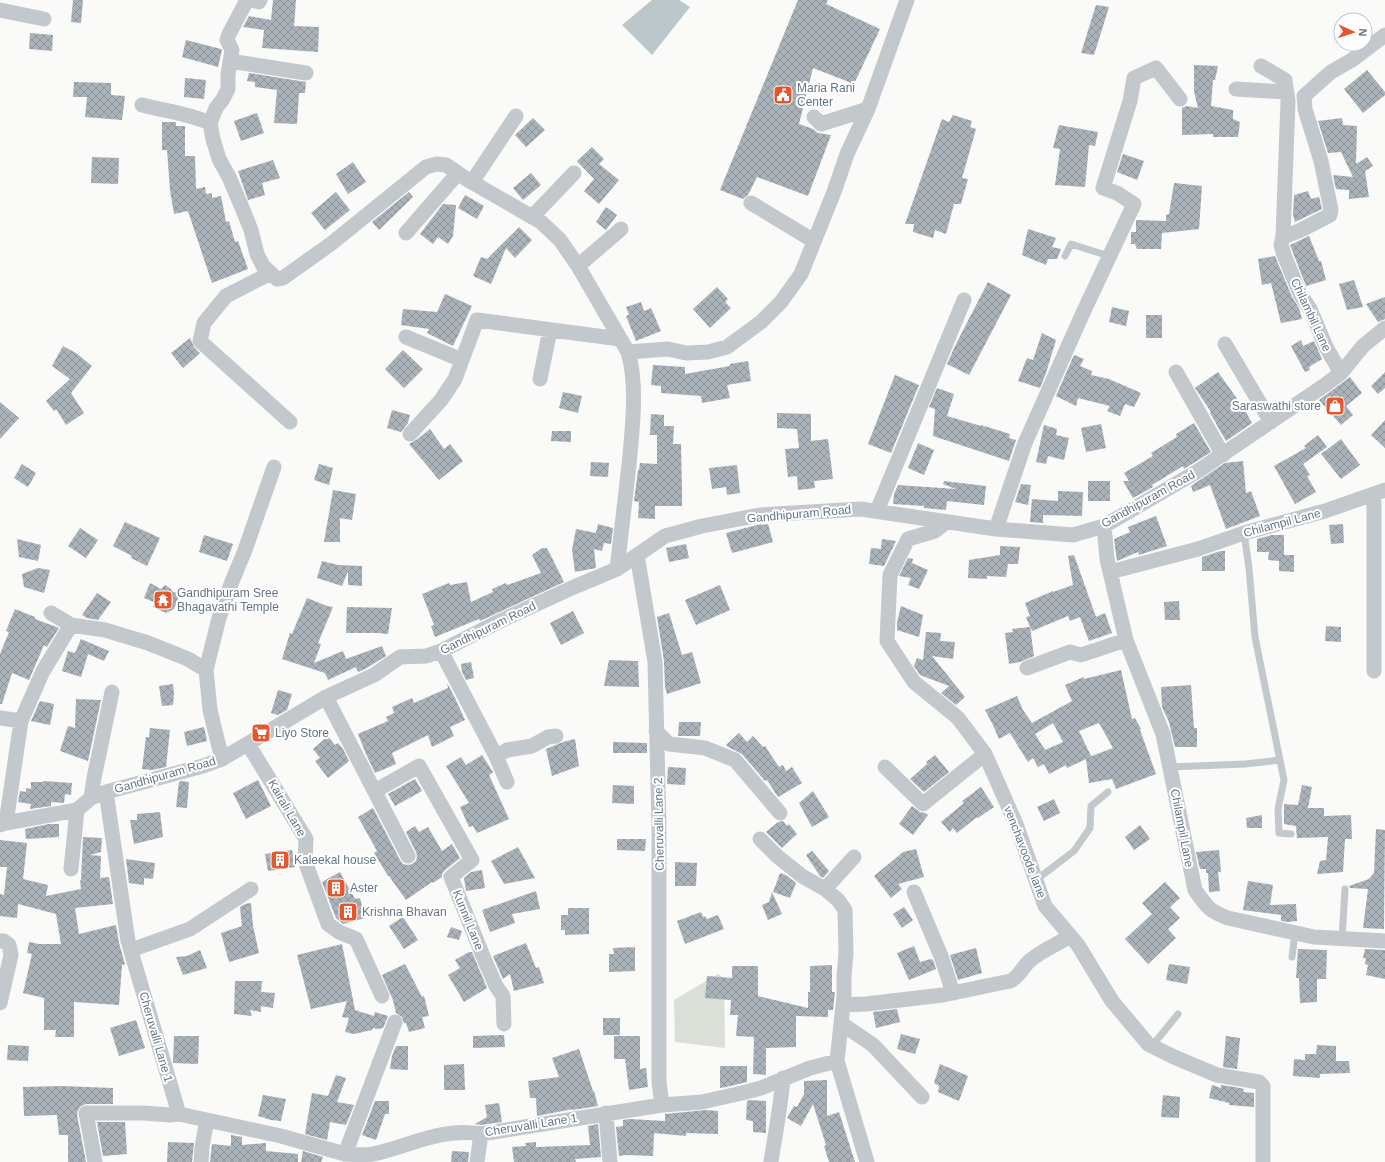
<svg xmlns="http://www.w3.org/2000/svg" width="1385" height="1162" font-family="Arial,sans-serif">
<style>
.park{fill:#dadfd7}
.water{fill:#bbc7cb}
.building{fill:url(#building-cross-hatch);fill-rule:evenodd}
.lines{fill:none;stroke-linecap:round;stroke-linejoin:round}
.service{stroke:#c3c8cc;stroke-width:7}
.minor{stroke:#c3c8cc;stroke-width:15}
.labels{text-anchor:middle;dominant-baseline:central;stroke-width:4;stroke-linejoin:round;paint-order:stroke}
.poi-label{font-size:12px;fill:#657683;stroke:#fff;text-anchor:start}
.street-label{font-size:12px;fill:#657683;stroke:#fff}
</style>
<defs>
<pattern id="building-cross-hatch" width="8" height="8" patternUnits="userSpaceOnUse"><rect width="8" height="8" fill="#aab3b9"/><path d="M0 0l8 8M0 8l8-8" fill="none" stroke="#8e969c"/></pattern>
</defs>
<rect width="100%" height="100%" fill="#fafaf8"/>
<!-- park -->
<path class="park" d="M718,974L724,978L725,1048L675,1042L674,1000Z"/>
<!-- water -->
<path class="water" d="M652,0H679L690,7L652,55L622,25Z"/>
<!-- building -->
<path class="building" d="M73,0H83L81,23L71,22Z
M273,0H296L294,26L319,27L318,52L262,48L264,30L243,27L249,16L271,20Z
M798,0H828L826,4L880,29L854,84L813,68L799,124L813,129L818,133L831,135L808,196L757,177L748,195L743,199L720,190Z
M1096,5L1109,7L1094,55L1081,53Z
M30,33L53,35L52,51L29,49Z
M186,40L221,49L222,50L218,67L182,57Z
M1194,65L1218,66L1215,80H1213L1211,106L1233,110V119L1240,122L1238,137H1213V134L1182,135V108L1186,106L1198,108L1194,91Z
M1367,70L1385,92V95L1363,113L1344,89Z
M249,73L306,82L305,93H299L297,124L274,123L277,90L255,87V82L247,81Z
M185,78L206,80L204,99L184,97Z
M74,82L111,83V95L125,96L122,120L85,117L87,97H73Z
M257,113L264,133L241,141L234,121Z
M953,115L972,121L970,127L976,129L962,178L968,179L961,204H954L946,234L935,230L933,238L913,232L914,224H905L942,119L949,122Z
M533,118L545,130L526,147L515,135Z
M1342,118L1343,125L1357,126L1356,164L1367,157L1373,166L1365,171L1369,197L1349,199V190L1336,189L1333,175L1353,177L1341,152L1328,153L1318,121Z
M162,122H176V126H185V156H195L196,189L205,187L206,194L212,193V198L221,196L226,222L229,221L235,242L238,241L248,269L212,283L188,211L174,214L170,190L167,150H162Z
M1059,125L1098,132L1095,146L1089,145L1085,187L1055,185L1060,149L1053,148Z
M592,147L604,159L599,164L619,180L599,204L584,191L594,179L577,161Z
M1123,154L1144,161L1137,180L1117,172Z
M92,157L119,158L118,184L91,183Z
M273,160L280,178L262,183L265,195L248,200L238,171Z
M353,162L366,182L348,194L336,174Z
M531,173L541,185L523,200L513,188Z
M1174,183L1202,186L1199,229L1162,233L1161,249H1137L1135,244H1131V232H1136V220L1166,221V215L1169,214Z
M1308,191L1311,199L1319,197L1322,209L1295,222L1293,215L1294,195Z
M336,192L350,210L325,230L311,213Z
M409,192L413,197L379,230L372,222Z
M465,195L484,206L477,219L458,208Z
M443,204L456,205L453,236L448,244L438,237L433,244L420,234Z
M606,207L617,215L606,230L596,222Z
M519,227L532,240L515,258L506,248L491,284L473,276L481,257L487,259Z
M1028,229L1056,238L1052,247L1061,249L1057,259H1048L1046,265L1022,255Z
M1309,236L1319,261H1321L1326,280L1306,286L1290,245Z
M1275,256L1292,297L1299,308L1302,319L1281,323L1271,283L1262,285L1258,259Z
M1354,280L1363,307L1347,310L1339,284Z
M988,282L1011,295L969,375L947,364L956,344Z
M717,287L728,299L725,302L731,308L710,328L693,309Z
M445,294L472,306L453,346L427,333L429,329L401,325L403,309L437,312Z
M1385,297V319L1378,322L1366,304Z
M641,302L644,311L651,308L661,331L636,341L626,316L629,315L626,307Z
M1112,307L1129,311L1126,326L1109,322Z
M1146,315H1162V338H1146Z
M1042,333L1056,340L1046,373L1040,388L1018,381L1027,358L1033,360Z
M190,338L194,347L200,353L183,368L171,353Z
M1301,340L1303,346L1314,341L1322,359L1309,367L1310,370L1305,372L1291,346Z
M63,346L76,353L92,366L71,393L84,413L66,425L56,409L54,411L46,401L70,379L52,366Z
M403,350L423,369L404,388L385,369Z
M1074,355L1084,359L1080,366L1092,371L1091,375L1109,379L1141,393L1134,407L1125,404L1120,416L1107,411L1110,406L1078,398L1076,406L1056,396Z
M748,361L751,381L727,385L730,398L702,403L701,396L661,393V386L651,385L653,365L685,367V374L730,366V364Z
M1218,372L1243,407L1252,423L1226,441L1210,413L1211,412L1195,388Z
M1385,372V388L1378,394L1371,386Z
M895,375L919,385L891,453L868,444Z
M1350,377L1362,393L1346,406L1353,415L1341,425L1319,400Z
M937,388L954,394L947,416L981,426V425L1010,434L1009,438L1016,440L1009,461L933,436L935,409L929,407Z
M563,392L582,396L578,413L559,408Z
M0,402L19,418L0,439Z
M392,410L410,415L408,423L401,432L387,428Z
M777,413L811,414V441L828,439L833,479L814,481L815,488L798,490L797,476L788,477L785,449L799,448L797,429L777,428Z
M651,414L664,415V426H674L673,444H681L682,488V506H655V519L638,518L639,502L634,501L638,470H639L640,463L657,464V435H650Z
M1385,420V448L1371,435Z
M1194,423L1211,452L1184,469L1183,466L1152,485L1153,487L1133,498L1123,481H1129L1124,473L1153,456L1151,453L1177,437L1176,434Z
M1101,424L1106,448L1086,452L1081,428Z
M1044,425L1057,429L1056,435L1069,438L1064,460L1048,456L1046,464L1036,462Z
M430,429L444,449L450,444L463,461L439,480L409,444L416,440Z
M552,431H571V442L551,441Z
M1318,435L1327,447L1303,464L1310,475L1307,476L1316,492L1295,504L1274,466L1306,448L1304,446Z
M1341,439L1360,465L1341,479L1321,454Z
M918,443L934,450L924,475L908,468Z
M1243,461L1246,493L1251,491L1260,516L1226,529L1210,485L1193,492L1191,486L1225,463Z
M591,462L609,463L608,477L590,476Z
M22,464L36,473L28,487L14,478Z
M319,464L333,468L329,485L314,480Z
M737,465L740,493L727,495L726,487L712,489L709,468Z
M944,481L986,486L984,505L947,501L946,510L924,508V506L893,504L894,494L898,485L956,489L943,484Z
M1088,481H1110V501H1088Z
M1021,484L1031,485L1028,505L1015,502Z
M333,490L356,494L352,520L340,518V542H324Z
M1058,491L1083,492L1082,516L1043,515V523L1030,522L1032,499L1058,501Z
M1156,516L1167,546L1139,555L1138,552L1117,561L1114,539L1130,532L1128,527Z
M125,522L160,538L147,566L131,558L132,556L113,546Z
M598,524L613,528L611,544L604,543L602,551L594,549L596,568L575,572L572,550L576,529L596,533Z
M761,524L762,525L768,524L773,542L732,553L726,533Z
M1343,524L1344,543L1331,544L1329,525Z
M80,528L98,540L86,558L68,546Z
M204,535L233,544L227,561L199,552Z
M1272,535H1284V555H1294V572L1279,571V561L1268,560L1269,552H1257V539Z
M17,539L41,545L38,561L19,557Z
M882,539L896,541L884,566L869,564L871,548L881,549Z
M686,544L689,558L669,562L666,548Z
M1000,546L1020,547L1018,564H1008L1006,577L987,576V579L968,578L969,560L1000,555Z
M542,548H547L564,582L480,621L479,619L435,637L431,626L434,625L422,594L449,583L450,585L467,582L471,602L493,592L492,589L506,583L507,585L541,573L532,555Z
M1221,551H1225V571H1202V557Z
M1074,555L1096,617L1105,613L1112,633L1089,641L1080,617L1070,621L1068,616L1032,631L1030,627L1034,656L1020,662L1009,664L1005,633L1013,632L1012,629L1030,627L1026,617L1030,616L1025,603L1053,591V592L1073,585L1068,556Z
M908,558L913,559L912,563L928,570L919,589L908,585L911,578L899,576Z
M322,561L338,565L362,566V586L348,585V571L342,586L317,578Z
M38,568L50,570L44,593L24,587L22,574Z
M150,583L161,589L165,585L170,588L173,592L180,593L174,609L166,613L153,607L156,603L144,598Z
M720,585L730,610L696,625L685,600Z
M97,593L111,602L98,620L87,618L82,615Z
M307,598L327,606L333,607L318,643L321,644L314,663L343,651L346,659L382,646L386,656L367,668L358,672L356,667L328,680L325,673L282,659L290,633L292,634Z
M1179,601L1180,620H1165L1164,602Z
M901,606L923,615L919,637L897,630V623Z
M347,607L392,608L388,634L378,633H346Z
M15,609L35,617V619L59,628L47,647L44,645L29,680L12,673L2,704H0V654L9,632L6,631Z
M573,611L584,633L561,645L550,623Z
M669,613L682,655L692,652L701,683L667,694L665,687L664,661L657,617Z
M1326,626L1341,627V642L1325,641Z
M926,632L941,633L940,641L955,642L953,659L932,656L965,697L956,705L941,693L949,686L920,675L914,666L917,658L923,660Z
M81,639L109,651L104,661L88,654L81,677L62,671L68,651L75,653Z
M609,660L638,661L639,687L604,686Z
M471,662L474,678L466,680L462,672L461,664Z
M1121,670L1132,719L1135,718L1141,729L1140,730L1156,774L1116,789L1112,779L1089,783L1086,759L1067,768L1066,765L1049,774L1044,764L1038,767L1033,758L1028,762L1010,733L999,739L993,725L985,710L1017,696L1023,710L1032,723L1072,701L1065,685L1084,677V679ZM1053,723L1063,742L1045,750L1035,734ZM1099,723L1113,748L1089,757L1091,756L1079,731Z
M447,683L455,698L465,720L450,727L454,736L432,747L428,735L392,753L396,764L375,773L366,754L358,734L388,721L386,717L394,713L392,707L412,698L414,703L448,688Z
M173,684L174,694L173,705L162,706L159,686Z
M1191,685L1194,728H1197V747H1175L1169,722L1162,707L1161,687Z
M278,690L292,694L287,710L278,715L271,713Z
M76,699L101,700L88,761L60,751L68,726L75,728Z
M40,701L54,704L50,725L31,721Z
M679,722H701L700,736H678Z
M204,727L207,741L187,746L184,732Z
M150,728L170,730L166,767L152,770L142,769L146,737H149Z
M739,733L747,742L753,736L763,747L765,746L779,767L783,765L786,771L792,767L802,783L778,797L767,780L765,781L742,754L728,747L726,745Z
M328,736L335,745L338,743L343,749L349,761L328,778L315,761L320,758L313,749Z
M575,739L579,766L552,776L546,749L563,742Z
M613,742L647,743V753H613Z
M482,755L493,772L489,775L509,819L477,833L473,826L469,827L460,807L469,803L446,766L461,757L466,765Z
M935,755L949,772L924,792L910,779L927,764L926,762Z
M668,767L686,768L685,785L667,784Z
M415,779L422,791L395,806L388,794Z
M258,780L271,806L246,819L233,793Z
M43,781L72,783L71,795L65,794L64,803L51,802V806L30,809L31,804L18,802L20,791L26,792V788L31,789V782H43Z
M181,781L189,782L187,808L176,807L179,782Z
M613,785L634,786V804L612,803Z
M1302,785L1312,787L1308,808H1324V816L1351,815L1352,839H1345L1343,872L1317,874L1320,861L1326,860L1328,837L1297,838L1296,826L1284,824V804L1298,805Z
M981,787L994,807L978,818L977,817L957,833L953,828L950,832L941,822L964,803L962,801Z
M813,791L829,817L812,827L799,803Z
M1054,799L1060,813L1044,821L1037,807Z
M912,806L920,812L925,813L928,815L913,835L899,824Z
M373,808L400,860L403,864L408,865L412,864L416,861L417,856L416,852L406,832L415,826L419,832L428,827L442,851L452,844L460,858L445,870L442,874V877L433,883L432,882L406,900L389,876H388L374,853L377,851L358,817Z
M160,812L163,837L134,844L130,820H137V814Z
M1262,815V828H1247L1246,818Z
M783,821L787,826L789,824L797,834L782,848L766,832L778,822Z
M49,824H59V837L26,839L25,829Z
M1140,825L1150,839L1134,850L1125,837Z
M1376,829L1385,830L1384,929L1363,928L1368,889L1350,888L1349,886L1369,879L1374,873Z
M83,837L102,838L101,852L90,855L101,856L100,878L109,877L113,904L75,908L79,934L116,925L119,943L125,964L122,965L119,1005L74,1002V1037H55L56,1030H44V998L23,993L32,954L27,953L29,942L39,944H61L56,914L18,904L17,918L0,916V894L4,895L7,867H0V840L27,843L23,879L48,885L46,896L81,889L80,881L81,880Z
M617,839H646L645,851L617,850Z
M518,847L535,878L504,884L491,861Z
M916,849L924,877L898,884L902,889L891,898L874,876L903,852Z
M292,850L295,867L268,871L265,854Z
M1219,850L1221,872H1218L1220,891L1209,892L1208,873H1206V869H1200L1196,852Z
M812,851L829,871L823,878L820,876L806,855Z
M126,859L155,863L153,879L144,878V885L129,883Z
M675,862L697,863L696,886H675Z
M482,870L485,888L466,891L464,878L471,872Z
M340,872L355,899L360,898L365,918L343,924L336,918L322,882Z
M780,873L786,875L796,883L790,898L773,892Z
M1248,881L1273,885L1270,905L1296,904L1297,921L1288,922L1281,921V915L1243,910Z
M1165,882L1180,898L1170,907L1180,918L1168,929L1176,938L1148,964L1125,939L1152,914L1142,903Z
M536,891L540,909L512,914L515,923L490,932L482,910Z
M772,892L782,914L768,920L762,905L769,902Z
M251,903L253,926L259,953L229,962L221,933L242,926L240,907L245,904Z
M904,907L913,920L902,928L893,914Z
M568,908H589V934L565,935V930H561V915H568Z
M701,912L703,917L705,916L707,919L718,915L724,929L685,944L677,921Z
M403,917L418,940L404,949L389,926Z
M451,927L462,931L459,940L447,937Z
M526,943L536,968L539,967L544,983L514,991L510,974L503,979L493,956Z
M342,944L355,1010L374,1016L375,1012L388,1016L383,1028L377,1029L373,1028L372,1030L354,1034L345,1032L349,1018L342,1017L347,1001L311,1009L297,955Z
M914,946L920,962L931,959L933,960L936,969L909,980L897,953Z
M635,947V971L609,972V954H614L613,948Z
M976,948L982,973L958,980L950,955Z
M1298,949L1327,950L1326,979H1317V1002L1300,1003L1299,978H1296Z
M1365,949L1385,950V979L1366,975L1368,965L1365,964L1366,958H1363Z
M200,950L207,968L183,975L176,957L187,956Z
M469,952H472L487,988L464,1002L448,975L460,968L455,960Z
M405,964L422,997L424,996L429,1016L422,1017L425,1028L409,1032L406,1023H404L402,1017L396,1013L393,1000L382,975Z
M1169,964L1190,967L1187,984L1166,980Z
M832,965V992H835L833,1010H828V1017L796,1016V1047L766,1048V1075L753,1074L754,1037L736,1036L738,1015H730L731,1000L705,998L707,976L732,978V966H758V996L808,1008V992H810V966Z
M235,981H262L261,992L275,993L273,1008L261,1006V1012L250,1010L252,1016L234,1014Z
M897,1009L900,1022L876,1028L873,1012Z
M603,1018H620V1035H603Z
M136,1020L145,1048L119,1056L110,1028Z
M901,1034L920,1039L915,1054L897,1049Z
M504,1035L505,1047L473,1048V1036Z
M174,1036H199L198,1064L173,1063Z
M614,1036H640V1069L646,1068L648,1087L629,1090L625,1059H614Z
M1226,1036L1240,1038L1237,1069L1223,1067Z
M8,1045L29,1046L28,1061L7,1060Z
M1317,1045L1336,1046V1061H1349L1350,1073L1320,1074V1078L1293,1076L1294,1059L1305,1060V1054H1316Z
M396,1046H408V1070L390,1069L392,1056Z
M579,1049L593,1091H594L598,1106L573,1110V1109L537,1116L536,1098H530L528,1081L559,1077L552,1058Z
M464,1064L465,1090H444V1065Z
M940,1064L968,1076L959,1101L938,1092L939,1086L934,1083Z
M720,1066H747V1082L726,1087L720,1088Z
M336,1075L346,1078L337,1102L354,1105L346,1125L330,1122L327,1140L305,1134L312,1093L328,1096Z
M827,1080V1116L839,1112L855,1162H829L824,1146L826,1145L813,1104L801,1126L787,1118L794,1106L797,1107L804,1094V1081Z
M1212,1085L1221,1088V1085L1235,1087L1244,1089L1243,1092L1254,1093V1107L1229,1105V1103L1209,1098Z
M62,1086L113,1088V1104H86L81,1106L78,1110L77,1115L86,1162H68V1135H59L57,1115L24,1116L23,1087Z
M263,1095L286,1099L281,1121L271,1120L258,1116Z
M1163,1095L1180,1097L1179,1118L1161,1117Z
M750,1100L766,1101V1133L753,1132V1121L746,1120L747,1101Z
M375,1101H389V1114H385L376,1140L362,1135Z
M499,1103L502,1122L481,1125L475,1124L487,1117L485,1105Z
M706,1110L718,1111V1134L686,1133V1136L654,1133L653,1156L626,1155L619,1156L616,1127L623,1126V1120L630,1119L665,1121V1114Z
M97,1122H125L127,1154L103,1156Z
M598,1124L601,1157L575,1159L576,1162H514L512,1147L526,1146L525,1143L536,1142V1147L590,1145L588,1126Z
M231,1135L242,1137V1145L266,1143V1151L298,1154V1162H210L212,1144L231,1146Z
M168,1142L194,1143L192,1162H167Z
M303,1151L323,1157L321,1162H301Z
M452,1151L469,1152L468,1162H451Z"/>
<g class="lines">
<!-- service -->
<path class="service" d="M1065,256L1071,244L1109,256
M1244,533L1249,568L1255,637L1284,780L1278,809L1279,833L1291,834
M1170,767L1245,764L1280,760
M1036,880L1074,851L1090,828L1091,806L1108,792
M1342,938L1345,889
M1292,957L1295,933
M1152,1046L1178,1014"/>
<!-- minor -->
<path class="minor" d="M247,0L229,34L227,40L232,50L228,75V89L223,99L216,108L210,123L213,139L219,159L229,177L243,210L251,230L257,254L263,266L277,279L283,278L332,243L426,167L437,164L446,165L468,180L541,222L560,240L578,266L628,352C638,384 632,432 629,465C625,500 621,534 617,569
M252,0L259,2L260,0
M0,10L44,19
M230,61L306,73
M1261,66L1285,80L1288,101L1283,237
M1236,89L1286,92
M142,105C165,111 188,113 210,123
M814,117L821,124L868,109
M472,182L516,116
M751,203L814,241
M532,217L574,173
M406,233L458,173
M578,266L621,229
M271,273L226,296L204,323L200,341L290,422
M406,337L462,360
M1225,344L1271,422
M628,352L668,349L686,353L708,352L727,347L761,322L781,302L801,274L834,192L847,154L868,109L907,0
M1176,372L1223,455
M1341,373L1326,347L1310,309L1300,294L1284,255L1281,245L1283,237L1299,231L1330,215L1331,210L1321,161L1305,109L1304,96L1331,72L1352,60L1385,35
M540,379L550,330
M410,434L441,400L455,379L477,320L620,339
M1374,494V671
M877,511L964,300
M946,522L935,531L908,539L890,575L887,641L914,682L958,718L985,754L1016,824L1045,906L1078,945L1112,1001L1148,1044L1174,1057L1217,1075L1259,1082L1263,1086V1162
M1104,526L1107,559L1126,640L1163,734L1195,890C1207,907 1209,911 1228,918L1314,937L1385,941
M996,529L1025,443L1082,315L1134,204L1117,193L1103,188L1130,101L1134,78L1156,68L1180,99
M1110,572L1198,549L1244,533L1325,511L1385,490
M51,613L71,625L105,630L148,643L188,659L206,670
M441,651L496,756L507,782
M1027,668L1070,652L1081,655L1126,640
M326,697L408,856
M0,718L21,721
M656,731L669,744L705,748L735,760L780,813
M248,744L306,839L305,861L328,924L339,932L356,939L382,996
M496,756L507,750L532,746L548,737L556,736
M222,759L210,710L206,670L219,618L231,584L245,550L274,467
M885,767L923,804L985,754
M375,791L419,766L472,860L451,877L485,961L496,986L503,996L504,1024
M106,792L128,941L179,1114L281,1136L345,1154L395,1022
M91,798L94,778L112,692
M6,823L21,721L43,671L71,625
M0,825L6,823L77,810L91,798L106,792L203,766L222,759L326,697L374,675L400,657L426,656L441,651L500,621L574,587L617,569L665,536L702,526L760,515L861,509L996,529L1073,535L1104,526L1198,471L1325,385L1341,373L1363,346L1385,328
M760,839L777,856L802,876L825,889L838,900L845,910L846,953L844,976V996L837,1061
M71,869L77,810
M825,889L854,857
M914,892L941,956L953,993
M0,941H4L9,945L11,955L0,1003
M131,950L190,929L251,889
M844,1005L866,1004L943,995L1010,981C1020,977 1023,965 1032,959C1043,950 1058,944 1070,936
M842,1024L873,1045L922,1097
M662,1105L702,1102L742,1093L761,1088L810,1068L837,1061L867,1162
M606,1113L610,1162
M345,1154C354,1154 364,1156 373,1154C410,1146 441,1127 481,1134L662,1105L659,1082V828L655,662L637,555
M95,1162L86,1113H144L169,1115L179,1114
M201,1162L202,1147L207,1120
M477,1162L481,1134
M771,1162C775,1134 781,1106 783,1078"/>
</g>
<!-- icons -->
<defs>
<symbol id="civic-square" viewBox="-11 -11 22 22"><rect x="-9" y="-9" width="18" height="18" rx="4" fill="#e4572e" stroke="#fff"/><path d="M-.6-6.5H3V-4.5H.6V-3L4-1V1h2V6H-6V1h2V-1L-.6-3ZM-1.2 2.5V6h2.4V2.5Z" fill="#fff"/></symbol>
<symbol id="shop-square" viewBox="-11 -11 22 22"><rect x="-9" y="-9" width="18" height="18" rx="4" fill="#e4572e" stroke="#fff"/><path d="M-5-2.5h2.3a2.7 3.5 0 0 1 5.4 0H5L5.5 6h-11ZM-1.5-2.5h3a1.5 2.3 0 0 0-3 0Z" fill="#fff"/></symbol>
<symbol id="temple-square" viewBox="-11 -11 22 22"><rect x="-9" y="-9" width="18" height="18" rx="4" fill="#e4572e" stroke="#fff"/><path d="M0-6L5-2H3V0L6.5 2.5H4V6H1.5V3h-3V6H-4V2.5H-6.5L-3 0V-2H-5Z" fill="#fff"/></symbol>
<symbol id="supermarket-square" viewBox="-11 -11 22 22"><rect x="-9" y="-9" width="18" height="18" rx="4" fill="#e4572e" stroke="#fff"/><path d="M-6-5.5h2.5l.6 2H6L4.5 2H-2.5L-4.4-4H-6ZM-1.5 3.2a1.3 1.3 0 1 0 .1 0ZM3 3.2a1.3 1.3 0 1 0 .1 0Z" fill="#fff"/></symbol>
<symbol id="building-square" viewBox="-11 -11 22 22"><rect x="-9" y="-9" width="18" height="18" rx="4" fill="#e4572e" stroke="#fff"/><path d="M-4-6H4V6H1V3H-1V6H-4ZM-2.5-4.3h1.7v1.8h-1.7ZM.8-4.3h1.7v1.8H.8ZM-2.5-1h1.7V.8h-1.7ZM.8-1h1.7V.8H.8Z" fill="#fff"/></symbol>
</defs>
<g fill-rule="evenodd">
<use href="#civic-square" x="772" y="84" width="22" height="22"/>
<use href="#shop-square" x="1324" y="395" width="22" height="22"/>
<use href="#temple-square" x="152" y="589" width="22" height="22"/>
<use href="#supermarket-square" x="250" y="722" width="22" height="22"/>
<use href="#building-square" x="269" y="849" width="22" height="22"/>
<use href="#building-square" x="325" y="877" width="22" height="22"/>
<use href="#building-square" x="337" y="901" width="22" height="22"/>
</g>
<g class="labels">
<!-- poi labels -->
<g class="poi-label">
<text x="797" y="88">Maria Rani<tspan x="797" dy="14">Center</tspan></text>
<text x="1321" y="406" text-anchor="end">Saraswathi store</text>
<text x="177" y="593">Gandhipuram Sree<tspan x="177" dy="14">Bhagavathi Temple</tspan></text>
<text x="275" y="733">Liyo Store</text>
<text x="294" y="860">Kaleekal house</text>
<text x="350" y="888">Aster</text>
<text x="362" y="912">Krishna Bhavan</text>
</g>
<!-- street labels -->
<g class="street-label">
<text transform="translate(1311 315) rotate(65)">Chilambil Lane</text>
<text transform="translate(1148 499) rotate(-29)">Gandhipuram Road</text>
<text transform="translate(799 514) rotate(-5)">Gandhipuram Road</text>
<text transform="translate(1282 523) rotate(-15)">Chilampil Lane</text>
<text transform="translate(488 628) rotate(-26)">Gandhipuram Road</text>
<text transform="translate(165 775) rotate(-16)">Gandhipuram Road</text>
<text transform="translate(287 808) rotate(60)">Kairali Lane</text>
<text transform="translate(659 824) rotate(-91)">Cheruvalli Lane 2</text>
<text transform="translate(1182 828) rotate(79)">Chilampil Lane</text>
<text transform="translate(1025 852) rotate(69)">venchavoode lane</text>
<text transform="translate(468 920) rotate(68)">Kunnil Lane</text>
<text transform="translate(156 1037) rotate(74)">Cheruvalli Lane 1</text>
<text transform="translate(531 1125) rotate(-9)">Cheruvalli Lane 1</text>
</g>
</g>
<!-- north arrow -->
<g transform="translate(1353 32) rotate(93)"><circle r="19" fill="#ffffff" stroke="#c1c8cd"/>
<path d="M0-3L7 15L0 10L-7 15Z" fill="#e4572e"/>
<text y="-6" font-size="11" font-weight="bold" text-anchor="middle" fill="#657683">N</text>
</g>
</svg>
